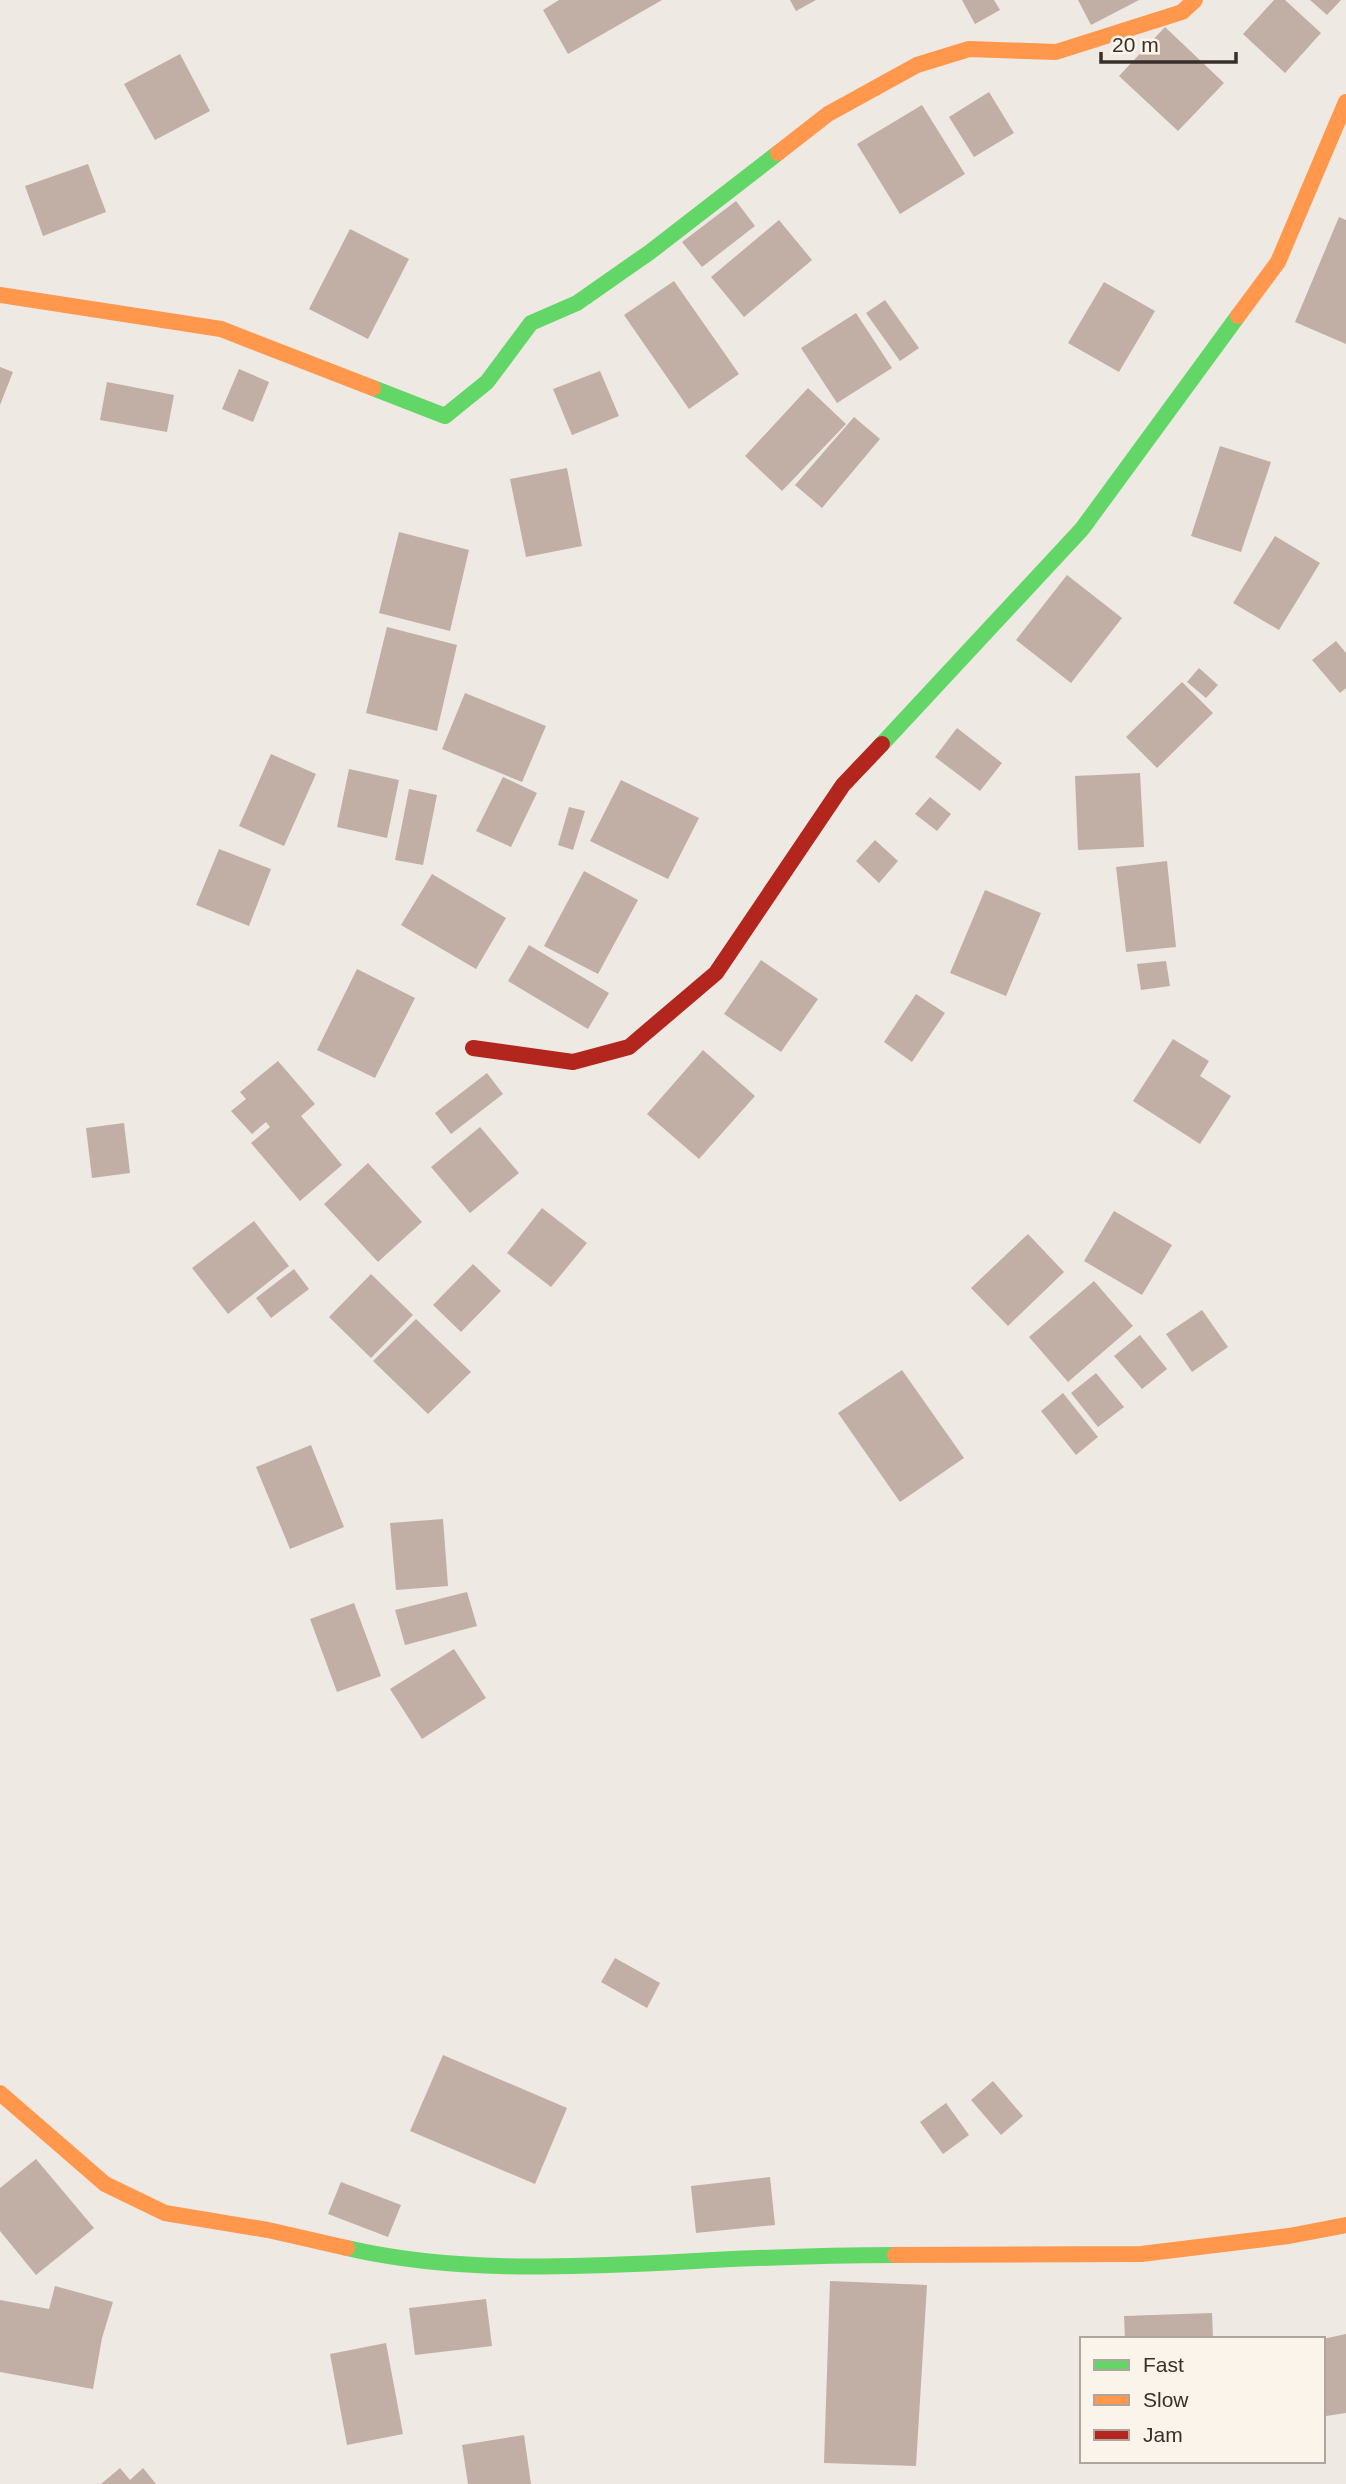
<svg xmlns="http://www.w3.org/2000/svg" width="1346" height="2484" font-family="Arial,sans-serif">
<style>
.building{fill:#c1afa5}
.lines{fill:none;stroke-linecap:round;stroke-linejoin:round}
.fast{stroke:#63d668;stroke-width:16}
.slow{stroke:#ff974d;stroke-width:16}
.jam{stroke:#b3261e;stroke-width:16}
</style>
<rect width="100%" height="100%" fill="#eee9e3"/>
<!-- building -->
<path class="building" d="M559,0H662L568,54L543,10Z
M790,0H816L796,11Z
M962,0H994L1000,10L975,24Z
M1078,0H1139L1091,25Z
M1274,0H1285L1321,33L1285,73L1243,34Z
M1310,0H1341L1327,15Z
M1165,27L1224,83L1178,131L1119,76Z
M180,54L210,111L155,140L124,84Z
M989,92L1014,133L974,157L949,117Z
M922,105L965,174L900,214L857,144Z
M88,164L106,212L43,236L25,186Z
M736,201L755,226L702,267L682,242Z
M1339,217L1346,220V344L1295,322Z
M779,220L812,260L744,317L711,277Z
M350,229L409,259L368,339L309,309Z
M674,281L739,374L689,409L624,315Z
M1104,282L1155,311L1119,372L1068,343Z
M885,300L919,348L900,361L866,313Z
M856,313L892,368L837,403L801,348Z
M0,367L13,372L0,405Z
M239,369L269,382L253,422L222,409Z
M600,371L619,416L572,435L553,389Z
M107,382L174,395L167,432L100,420Z
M808,388L846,424L782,491L745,456Z
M854,417L880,439L822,508L795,485Z
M1220,446L1271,462L1241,552L1191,536Z
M567,468L582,546L526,557L510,479Z
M399,532L469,550L450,631L379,613Z
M1275,536L1320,563L1279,630L1233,603Z
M1067,575L1122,618L1071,683L1016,640Z
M387,627L457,645L437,731L366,713Z
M1336,641L1346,653V688L1340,693L1312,660Z
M1199,668L1218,685L1206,698L1187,682Z
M1182,682L1213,713L1157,768L1126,737Z
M465,693L546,726L522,782L442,749Z
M957,728L1002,763L980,791L935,757Z
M271,754L316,774L284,846L239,826Z
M349,769L399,780L387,838L337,827Z
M1140,773L1144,847L1078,850L1075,776Z
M503,777L537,793L511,847L476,831Z
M621,780L699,818L668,879L590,841Z
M409,789L437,795L423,865L395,860Z
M930,797L951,814L937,831L915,814Z
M569,807L585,811L573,850L558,845Z
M875,840L898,861L879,883L856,861Z
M219,849L271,869L249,926L196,905Z
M1167,861L1176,947L1126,952L1116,867Z
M584,871L638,900L598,974L544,946Z
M432,874L506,918L476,969L401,925Z
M985,890L1041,913L1006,996L950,973Z
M529,945L609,993L588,1029L508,981Z
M761,960L818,999L781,1052L724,1014Z
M1166,961L1170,986L1141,990L1137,964Z
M357,969L415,998L375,1078L317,1050Z
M916,994L945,1013L912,1062L884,1042Z
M1173,1039L1209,1061L1200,1076L1231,1096L1200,1144L1133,1101Z
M703,1050L755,1096L699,1159L647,1114Z
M278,1061L315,1104L301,1116L342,1165L300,1201L251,1143L270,1127L266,1122L252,1134L231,1111L246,1099L240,1092Z
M487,1073L503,1094L451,1134L435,1113Z
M124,1123L130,1173L92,1178L86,1128Z
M480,1127L519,1173L470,1213L431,1167Z
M368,1163L422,1222L378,1262L324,1204Z
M542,1208L587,1243L551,1287L507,1253Z
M1114,1211L1172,1245L1142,1295L1084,1261Z
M254,1221L289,1266L228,1314L192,1268Z
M1028,1234L1064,1272L1008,1326L971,1288Z
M473,1264L501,1291L461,1332L433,1305Z
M294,1269L309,1289L271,1318L256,1298Z
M371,1274L413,1315L371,1358L329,1317Z
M1094,1281L1133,1326L1068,1382L1029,1337Z
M1202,1310L1228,1347L1192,1372L1166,1334Z
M416,1319L471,1372L428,1414L373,1361Z
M1140,1335L1167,1369L1142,1389L1114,1356Z
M902,1370L964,1458L900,1502L838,1413Z
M1096,1373L1124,1407L1098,1427L1071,1393Z
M1063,1393L1098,1437L1076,1455L1041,1411Z
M311,1445L344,1527L290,1549L256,1467Z
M443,1519L448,1586L396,1590L390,1523Z
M467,1592L477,1626L405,1645L395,1610Z
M354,1603L381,1676L337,1692L310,1619Z
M454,1649L486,1698L422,1739L390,1689Z
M615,1958L660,1983L647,2008L601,1982Z
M443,2055L567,2108L535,2184L410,2131Z
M993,2081L1023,2116L1001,2135L971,2100Z
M946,2103L969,2135L943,2154L920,2122Z
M36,2159L94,2228L36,2275L0,2231V2188Z
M770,2177L775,2225L696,2233L691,2186Z
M341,2182L401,2205L388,2237L328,2214Z
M830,2281L927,2285L916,2466L824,2463Z
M55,2286L113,2302L102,2338L93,2389L0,2372V2300L49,2309Z
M486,2299L492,2346L415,2355L409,2308Z
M1212,2313L1213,2339H1125L1124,2316Z
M1346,2334V2413L1326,2416L1323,2400V2339Z
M386,2343L403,2434L347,2445L330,2354Z
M524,2435L531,2484H468L462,2445Z
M120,2468L130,2480L143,2468L156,2484H101Z"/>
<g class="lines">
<!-- fast -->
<path class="fast" d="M373,388L445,416L487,382L531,323L577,303L650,252L778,153
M882,744L1082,529L1238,316
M347,2248C454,2273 567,2267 677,2262C749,2258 822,2255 895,2255"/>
<!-- slow -->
<path class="slow" d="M778,153L828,114L917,65L969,49L1056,52L1182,12L1195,0
M0,295L221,329L373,388
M1238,316L1278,262L1346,102
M0,2093L105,2184L165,2213L268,2230L347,2248
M895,2255L1141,2254L1289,2236L1346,2225"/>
<!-- jam -->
<path class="jam" d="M473,1048L573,1062L629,1047L716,973L843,785L882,744"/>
</g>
<!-- legend -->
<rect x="1080" y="2337" width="245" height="126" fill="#faf4eb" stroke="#ada59e" stroke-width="2"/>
<rect x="1094" y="2360" width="35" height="10" fill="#63d668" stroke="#ada59e" stroke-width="2"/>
<text x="1143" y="2372" font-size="21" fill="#392f2a">Fast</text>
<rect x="1094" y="2395" width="35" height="10" fill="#ff974d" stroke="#ada59e" stroke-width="2"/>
<text x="1143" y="2407" font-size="21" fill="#392f2a">Slow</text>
<rect x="1094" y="2430" width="35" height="10" fill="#b3261e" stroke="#ada59e" stroke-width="2"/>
<text x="1143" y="2442" font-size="21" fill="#392f2a">Jam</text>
<!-- scale -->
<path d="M1101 52v10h135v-10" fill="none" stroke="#392f2a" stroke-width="3.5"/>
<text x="1112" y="52" font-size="21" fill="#392f2a" stroke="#faf4eb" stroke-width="5" paint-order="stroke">20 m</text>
</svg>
